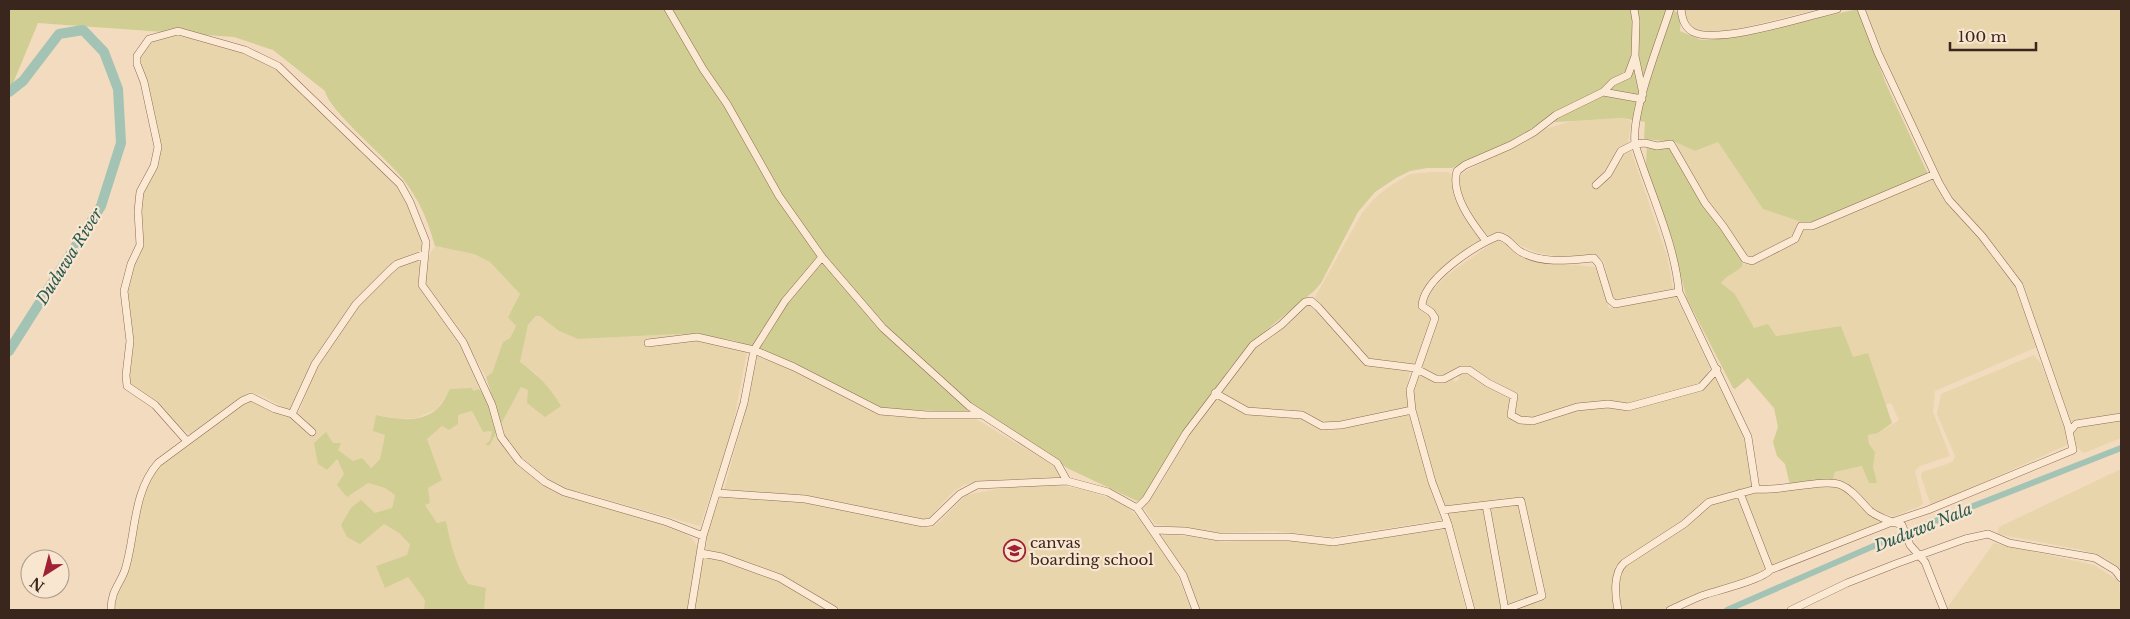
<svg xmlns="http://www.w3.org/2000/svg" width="2130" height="619" font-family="'Libre Baskerville',serif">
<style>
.farmland{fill:#e8d5ac}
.green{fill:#d0ce93}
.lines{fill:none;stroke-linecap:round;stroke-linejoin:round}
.canal{stroke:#a3c3b5;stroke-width:6}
.river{stroke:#a3c3b5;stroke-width:10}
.minor-casing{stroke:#8c6a56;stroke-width:8}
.minor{stroke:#fce9d3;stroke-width:7}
.labels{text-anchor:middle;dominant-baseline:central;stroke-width:4.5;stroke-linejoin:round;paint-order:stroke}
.poi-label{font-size:15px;fill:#3a261c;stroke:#f8e6d0;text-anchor:start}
.water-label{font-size:16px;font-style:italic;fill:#2a5b50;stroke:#f8e6d0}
</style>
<rect width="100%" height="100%" fill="#f2dbbf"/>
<!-- farmland -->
<path class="farmland" d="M1684,9H1818L1733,30L1716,32L1700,31L1692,27L1686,22Z
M1863,9H2121V414L2084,419L2070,425L2029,301L2009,266L1992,243L1949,196L1889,73Z
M176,33L245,52L274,65L399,188L406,198L424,242L421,250L395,261L389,267L329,336L312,362L292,408L289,410L261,395L249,392L190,434L180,428L155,403L129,385L127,288L131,272L143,241L139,220L142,189L154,170L161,147L139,59L142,51L150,40Z
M1622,118L1631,121L1628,142L1667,256L1673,289L1615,299L1610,292L1604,261L1598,257H1562L1538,253L1519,245L1506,233L1486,235L1475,222L1462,199L1459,185V175L1542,130L1572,121Z
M1675,142L1695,151L1718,142L1763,209L1810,225H1807L1794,237L1749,259L1746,258L1685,165Z
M1432,172H1448L1452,175L1483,240L1431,279L1425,287L1419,297V309L1430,317L1428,331L1414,365L1369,361L1314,299L1362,213L1374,199L1387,188L1410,174Z
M1934,178L2016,287L2024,304L2037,347L1935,391L1933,412L1950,456L1920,466L1915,471L1923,503L1920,506L1895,516L1879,513L1868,506L1846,484L1833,479L1835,472L1863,466L1873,467L1875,452L1869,444L1868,435L1878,433L1899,420L1891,403L1885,405L1868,353L1853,358L1841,326L1776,336L1754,329L1735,294L1720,283L1743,265L1783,247L1800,229Z
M1497,240L1504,243L1518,256L1535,261L1595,267L1609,308L1622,307L1675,295L1710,368L1702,383L1626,405L1610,402L1527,419L1513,414L1514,392L1474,370L1441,377L1433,376L1419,369L1439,318L1437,313L1428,309L1425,302L1430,293L1447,275Z
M435,246L474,254L490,262L520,294L508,316L516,326L510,338L503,342L492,373L486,377L463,337L423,280L431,252Z
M417,259L421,265L419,286L450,327L467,356L479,389L473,391L450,389L437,409L417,418L400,419L376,415L385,435L380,459L370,468L353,461L337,450L318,464L327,470L336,458L344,474L361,487L368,483L385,488L395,495L392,508L375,514L361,500L384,524L399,533L410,546L407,555L376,566L408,577L426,600L424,610H113V599L144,493L157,465L249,400L255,401L280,414L290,417L298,415L314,373L346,324L363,301L391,273L400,265Z
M1309,304L1359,358L1410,370L1406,391L1409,409L1322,424L1311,415L1302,413L1249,409L1220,391L1254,346Z
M537,316H541L559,331L578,339L678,334L733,340L748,346L732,431L700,526L580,492L563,489L550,482L514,451L505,437L501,424L521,387L528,390L537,374L520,362L528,325Z
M2034,355L2041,364L2069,437L2067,445L1931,506L1921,476L1922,472L1947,464L1953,461L1955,456L1937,414L1941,394Z
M756,356L797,370L877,413L895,417L971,416L1051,464L1061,472L1060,477L978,481L964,485L954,491L929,518L923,519L815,497L724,490L749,398Z
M1467,372L1511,396L1509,409L1525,422L1582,408L1611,406L1619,408L1685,395L1713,375L1739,422L1747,451L1752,488L1721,495L1629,557L1614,584L1613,598L1615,610H1475L1456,538L1436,483L1417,418L1412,392L1418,373L1427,377L1451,376L1455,382L1460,379L1457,374Z
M1215,398L1247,413L1304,418L1329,431L1410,414L1431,492L1442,520L1331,537L1274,531L1218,533L1155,524L1143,507L1161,483L1193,428Z
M472,411L483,432L492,431L490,440L486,444L490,445L496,433L516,462L552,491L638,516L680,530L692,538L697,546L698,554L688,610H484L486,589L468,585L459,570L454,555L446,521L437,523L425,505L430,502L427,488L442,480L427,439L442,426L449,430L458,424V415Z
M2121,418V438L2084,453L2074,445L2072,431L2075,426Z
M2121,469V569L2105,558L2082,550L1997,534L1999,527Z
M1818,485L1838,487L1848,492L1883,521V523L1772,567L1743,495Z
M1014,486H1062L1082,489L1122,502L1141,520L1175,570L1192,610H840L777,574L706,552L707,536L720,496L791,501L855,510L929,528L936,525L966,495Z
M1739,497L1766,571L1667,610H1620L1618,593L1623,568L1712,504Z
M1445,529L1466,610H1200L1178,561L1161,535L1188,536L1225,542L1272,538L1333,545Z
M1994,543L2094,565L2119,581L2121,610H1947V608Z
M703,557L736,564L778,579L831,610H693Z"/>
<!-- green -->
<path class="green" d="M9,9H1671L1681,15L1680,31L1701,40L1723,39L1858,9L1886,84L1928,174L1810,225L1763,209L1718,142L1695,151L1675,142L1644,139L1645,122L1622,118L1540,123L1506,144L1452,168H1427L1410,171L1396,178L1375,192L1358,212L1321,283L1314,291L1253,341L1229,369L1145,496L1137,501L1069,469L975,413L879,408L788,361L733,340L678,334L578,339L559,331L540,316H536L528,325L520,362C538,375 550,387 561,406L545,417L527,403L528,390L521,387L501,424L486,377L492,373L503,342L510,338L516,326L508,317L520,294L490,262L474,254L435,246C427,218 421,204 404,180C388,159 329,111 325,91L273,50L234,37L38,23L9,93Z
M1647,145L1670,147L1742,261L1743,265C1737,272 1727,275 1721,283L1735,294L1754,328L1768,324L1776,336L1841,326L1853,357L1868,353L1892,423L1878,433L1868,435L1869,444L1875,452L1873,467L1877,483H1869L1862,466L1835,472L1833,479L1790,485L1785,464L1777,456L1773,442L1778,427L1774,408L1748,378L1735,389L1733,388L1687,299L1667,224L1655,194L1646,164Z
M472,388L473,391L479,389C490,401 493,417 496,433L490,445H485L490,440L492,431L483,432L472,411L458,415V424L449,430L442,426L427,439L442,480L428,488L430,503L425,505L437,523L446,521C451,544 455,564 468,584L486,588L484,610H424L425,600L408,577L385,588L376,566L407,555L410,545L399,533L384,524L360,544L347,537L341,525L351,508L361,500L375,513L392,508L395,495L385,488L368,483L347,497L337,485L344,474L337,459L327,470L318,464L314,443L326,432L333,443H341L338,450L353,461L362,458L371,468L380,459L385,435L373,431L376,415C395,419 420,424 437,409C443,404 446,395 450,389Z"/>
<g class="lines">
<!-- canal -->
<path class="canal" d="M1727,610L1892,538L2121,448"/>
<!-- river -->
<path class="river" d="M9,92L23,81L59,34L83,30L104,52L118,89L121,143L101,206L9,351"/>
<defs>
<path id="minor" d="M668,9L703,69L727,104L779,196L822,257L883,328L969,406L1057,463L1067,481
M1634,9L1636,21L1635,56L1643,94
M1670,9C1660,41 1631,112 1635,144C1650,193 1674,240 1679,292L1748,437L1756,489C1780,492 1824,478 1841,485C1853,490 1861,502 1870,511C1879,518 1892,522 1902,525L1910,545L1925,562L1944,610
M1681,9C1682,18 1684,27 1693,32C1718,45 1807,16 1837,9
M1603,92L1613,82L1628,75L1635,56
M1596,185L1608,174L1621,151L1635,144L1645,143L1657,146L1671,144L1705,203L1723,226L1745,259L1752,261L1795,239L1801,226H1812L1935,174
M1486,241C1473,224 1450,195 1457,171L1465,165L1511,145L1534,132L1556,115L1603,92L1642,99
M648,343L697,337L754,350L794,367L880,411L927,415H981
M1215,393L1247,411L1302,415L1322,426L1341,425L1412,410
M292,414L315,364L356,304L390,270L397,264L425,254
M2070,431L2076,424L2121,417
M186,440L155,405L127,386L126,375L130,341L124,291L131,264L140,245L138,211L140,192L154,166L158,147L144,82L137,64V56L149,39L178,31L245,50L278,66L400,184L410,202L426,242L422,285L463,342L492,405L501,437L519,461L545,482L564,492L667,522L703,536
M717,493L805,499L923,523L931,522L960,494L977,485L1067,481L1108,492L1137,508L1183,575L1196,610
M1740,493L1770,570
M1486,505L1505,610
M1137,508L1146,499L1186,433L1253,345L1281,325L1305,302L1311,301L1318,307L1367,362L1415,368L1436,379H1444L1461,370H1469L1488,383L1514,396L1511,415L1520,420L1533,421L1577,407L1608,404L1628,407L1701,387L1717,369
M1443,510L1521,501L1542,596L1504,610
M1153,530L1185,531L1219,537H1289L1333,542L1448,524
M701,553L722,557L780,578L834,610
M111,610C111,591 119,586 125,570C136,535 132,493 158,463L242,401L251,397L275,409L292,414L312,432
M691,610L703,536L744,403L754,350L785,301L822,257
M1471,610L1448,524L1432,482L1412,410L1410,390L1435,318L1431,312L1422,306C1423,279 1474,246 1498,236C1509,237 1513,249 1523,253C1545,264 1570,260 1594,258L1599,264L1610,300L1615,304L1679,292
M1618,610C1615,596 1613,573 1624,563L1684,524L1709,502L1756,489
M1670,610C1682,605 1694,598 1707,594C1720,590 1763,579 1770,570L1892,522L1928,510L2073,450L2068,426L2019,285L1982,236L1949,200L1939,183L1878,53L1861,9
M1791,610L1847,583L1898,563L1965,539L1988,534L2009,543L2095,558L2115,570L2121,578"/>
</defs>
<!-- minor casing -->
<use href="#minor" class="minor-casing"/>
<!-- minor -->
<use href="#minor" class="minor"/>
</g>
<!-- icons -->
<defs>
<symbol id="school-ring" viewBox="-11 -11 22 22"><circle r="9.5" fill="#f8e6d0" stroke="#a02136" stroke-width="1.5"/><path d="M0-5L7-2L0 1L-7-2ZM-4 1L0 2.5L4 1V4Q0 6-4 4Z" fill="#a02136"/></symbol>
</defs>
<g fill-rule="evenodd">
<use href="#school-ring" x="1002" y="538" width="25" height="25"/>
</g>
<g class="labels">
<!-- poi labels -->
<g class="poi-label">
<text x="1030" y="542">canvas<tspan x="1030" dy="17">boarding school</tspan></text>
</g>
<!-- water labels -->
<g class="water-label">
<text transform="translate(69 256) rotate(-58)">Duduwa River</text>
<text transform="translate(1923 527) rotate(-22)">Duduwa Nala</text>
</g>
</g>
<!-- border -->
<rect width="2130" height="619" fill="none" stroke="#3a261c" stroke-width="20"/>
<!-- north arrow -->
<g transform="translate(45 574) rotate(216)"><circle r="24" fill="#f8e6d0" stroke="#ac9988"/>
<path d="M0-4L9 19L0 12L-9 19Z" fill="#a02136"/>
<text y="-8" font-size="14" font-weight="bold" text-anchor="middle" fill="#3a261c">N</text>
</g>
<!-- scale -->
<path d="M1950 42v8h86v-8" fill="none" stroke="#3a261c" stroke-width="2.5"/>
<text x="1958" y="42" font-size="15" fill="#3a261c" stroke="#f8e6d0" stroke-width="4" paint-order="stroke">100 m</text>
</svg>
